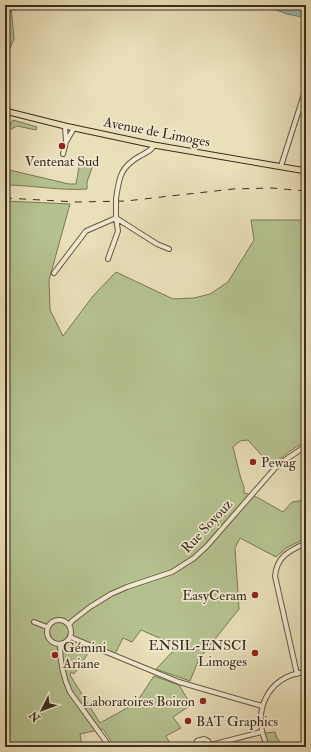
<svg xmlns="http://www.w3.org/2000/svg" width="311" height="752" font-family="'IM FELL Double Pica',serif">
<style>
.green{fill:#b5c290;stroke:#787856}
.water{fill:#97bdae;stroke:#728374}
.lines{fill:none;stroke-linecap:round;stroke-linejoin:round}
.minor-casing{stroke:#665a43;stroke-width:6}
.major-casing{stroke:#3a2d1c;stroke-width:7}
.minor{stroke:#f1ead2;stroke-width:4}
.major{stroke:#e9dfb9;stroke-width:5}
.rail{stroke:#3a2d1c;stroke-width:1;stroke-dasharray:7 7;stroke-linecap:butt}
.minor-bridge-casing{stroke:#665a43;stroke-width:6;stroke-linecap:butt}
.minor-bridge{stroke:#f1ead2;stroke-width:4}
.poi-dot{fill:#8f2418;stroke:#f1ead2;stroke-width:1.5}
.labels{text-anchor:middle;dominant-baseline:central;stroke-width:3.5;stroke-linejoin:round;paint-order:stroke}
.street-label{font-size:14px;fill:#3a2d1c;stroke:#f1ead2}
.poi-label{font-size:14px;fill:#3a2d1c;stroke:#f1ead2;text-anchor:start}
</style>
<rect width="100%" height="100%" fill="#e9dfb9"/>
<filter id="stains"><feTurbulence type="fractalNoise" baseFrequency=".005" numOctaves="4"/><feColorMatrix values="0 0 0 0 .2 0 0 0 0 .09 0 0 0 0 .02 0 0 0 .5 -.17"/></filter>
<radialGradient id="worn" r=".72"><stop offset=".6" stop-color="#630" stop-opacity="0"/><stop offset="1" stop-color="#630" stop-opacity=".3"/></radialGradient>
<!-- green -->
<path class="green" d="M11,6L14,39L5,60V8Z
M13,120L37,127L36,130L17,126L9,130H5V123L10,125Z
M80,162L93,165L87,182V189C60,191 32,185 5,185V169L69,184H76Z
M5,201L70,204L49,280L50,310L63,336L93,296L116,272L173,299L194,298L210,294L228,282L254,240L251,220H306V441L290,451L271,466L248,440L240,441L233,447L241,479L244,487V493L253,495L283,512L292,502L306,500V538L286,548L276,557L240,538L235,548L239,609L199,659L190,681L156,669L178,646L141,630L132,642L123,638L115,654L83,647L87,650V655L74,674L71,672L70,675L100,723L136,703L154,676L179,685L191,705L173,717L181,728L166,736L172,747H115L103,729L80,734L82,747H5Z
M275,732L277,738L284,747H271L267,741L265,733Z"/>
<!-- water -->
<path class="water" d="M263,5H306V18L287,14Z"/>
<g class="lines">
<defs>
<path id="minor" d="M66,142L74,128
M63,154L66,142L65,126
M281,166L306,88
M116,199C119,178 120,167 140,156C145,153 152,151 154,145
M116,218L157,244L169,249
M108,259L118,231L116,218
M54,273L86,231L116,218V207
M47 632a12 12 0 1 1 24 0a12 12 0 1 1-24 0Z
M34,622L47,627
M69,625L72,621L90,607L111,594L127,587L172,572L194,558L207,546L276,467L288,458L306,446
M70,637L179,682L262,706
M60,645C60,662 63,677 70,692L110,747
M297,674L275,576C277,556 289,551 306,543
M211,745L261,732
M195,747L197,741L204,739L208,741L211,747
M268,747C250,714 267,675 306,672"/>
<path id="major" d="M5,111L65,126L154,145L306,171"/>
</defs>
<!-- minor casing -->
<use href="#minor" class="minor-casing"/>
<!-- major casing -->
<use href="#major" class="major-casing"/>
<!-- minor -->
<use href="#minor" class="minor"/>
<!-- major -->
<use href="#major" class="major"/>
<!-- rail -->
<path class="rail" d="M5,198L77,202L126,201L233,189L272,188L306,191"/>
<defs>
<path id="minor-bridge" d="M116,207V199"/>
</defs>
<!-- minor-bridge casing -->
<use href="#minor-bridge" class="minor-bridge-casing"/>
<!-- minor-bridge -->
<use href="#minor-bridge" class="minor-bridge"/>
</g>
<!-- markers -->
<g class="poi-dot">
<circle cx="62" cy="146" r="4"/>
<circle cx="253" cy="462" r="4"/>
<circle cx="255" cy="595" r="4"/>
<circle cx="255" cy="653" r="4"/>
<circle cx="55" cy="655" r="4"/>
<circle cx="203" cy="701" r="4"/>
<circle cx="188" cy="721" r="4"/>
</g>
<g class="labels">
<!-- street labels -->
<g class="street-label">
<text transform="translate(157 132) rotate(11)">Avenue de Limoges</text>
<text transform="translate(207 526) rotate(-47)">Rue Soyouz</text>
</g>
<!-- poi labels -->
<g class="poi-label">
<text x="62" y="161" text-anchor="middle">Ventenat Sud</text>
<text x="261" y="462">Pewag</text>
<text x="247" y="595" text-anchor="end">EasyCeram</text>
<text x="247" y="645" text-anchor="end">ENSIL-ENSCI<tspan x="247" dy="16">Limoges</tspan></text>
<text x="63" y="647">Gémini<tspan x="63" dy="16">Ariane</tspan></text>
<text x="195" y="701" text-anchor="end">Laboratoires Boiron</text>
<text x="196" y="721">BAT Graphics</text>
</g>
</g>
<!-- margin -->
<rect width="311" height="752" fill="none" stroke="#e9dfb9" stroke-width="20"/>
<rect x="6" y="6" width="299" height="740" fill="none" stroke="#3a2d1c" stroke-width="2"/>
<rect x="10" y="10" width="291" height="732" fill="none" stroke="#3a2d1c"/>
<!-- north arrow -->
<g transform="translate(42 710) rotate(228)" stroke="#f1ead2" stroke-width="3" paint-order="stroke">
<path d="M0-3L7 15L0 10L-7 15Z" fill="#3a2d1c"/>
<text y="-6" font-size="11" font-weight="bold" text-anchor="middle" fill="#3a2d1c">N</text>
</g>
<rect width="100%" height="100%" filter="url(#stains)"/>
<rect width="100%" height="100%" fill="url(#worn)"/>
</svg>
